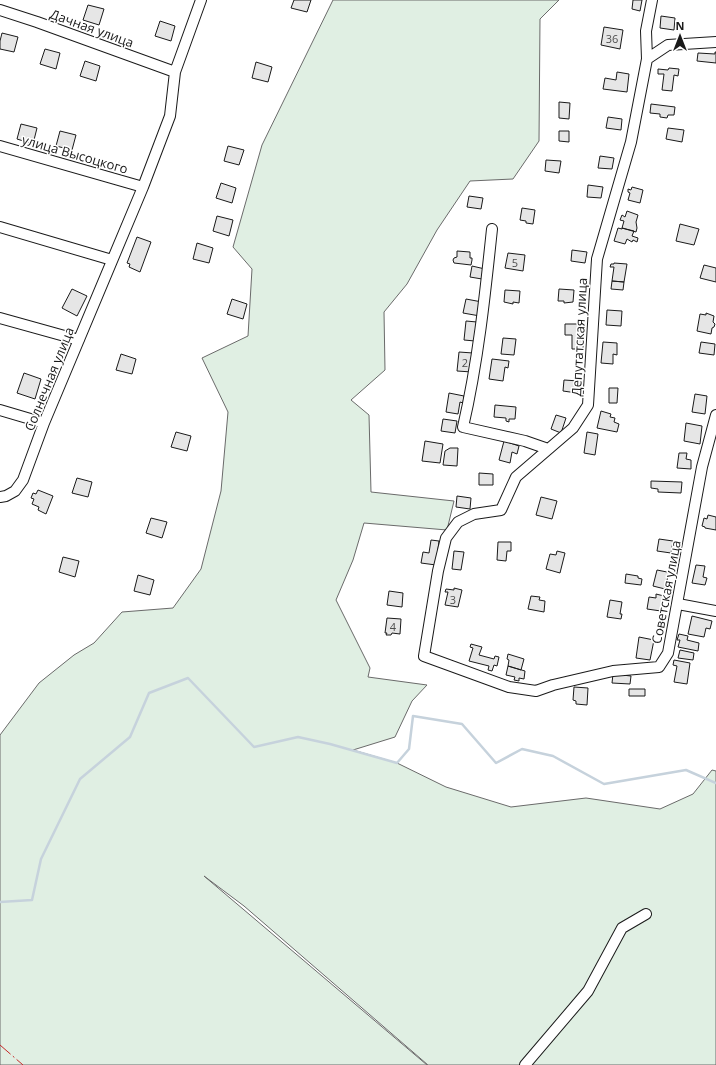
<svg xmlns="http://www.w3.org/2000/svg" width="716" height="1065" font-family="'Open Sans',sans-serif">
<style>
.green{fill:#e0efe3;stroke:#6a6a6a}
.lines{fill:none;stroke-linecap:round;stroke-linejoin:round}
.stream{stroke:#c6d2dc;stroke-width:2.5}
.building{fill:#e6e6e6;stroke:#1a1a1a}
.minor-casing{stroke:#1a1a1a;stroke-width:12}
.minor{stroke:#fff;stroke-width:10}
.power{stroke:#c62828;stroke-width:1;stroke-dasharray:14 3 2 3;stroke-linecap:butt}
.labels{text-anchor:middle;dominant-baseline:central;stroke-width:3;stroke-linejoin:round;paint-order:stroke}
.number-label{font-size:11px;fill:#4d4d4d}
.street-label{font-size:13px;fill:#1a1a1a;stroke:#fff}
</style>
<rect width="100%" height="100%" fill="#fff"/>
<!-- green -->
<path class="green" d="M333,0H559L540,19L539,141L513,179L470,181L437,230L407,284L384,312L385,370L351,400L369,415L371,492L454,501L447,530L364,523L353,560L336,600L370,668L368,677L427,685L412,701L395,737L353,750L397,763L446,787L511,807L586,798L660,809L693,794L712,770L716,771V1065H428L244,906L204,876L427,1065H0V735L39,683L74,655L94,643L122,612L173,608L201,569L221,491L228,412L202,358L248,336L252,269L233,247L262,145Z"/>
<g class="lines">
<!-- stream -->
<path class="stream" d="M0,902L32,900L41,859L80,779L130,737L149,693L188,678L254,747L298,737L330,744L397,763L409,749L413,716L462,724L496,763L522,749L553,756L604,784L686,770L716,783"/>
</g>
<!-- building -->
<path class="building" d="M294,0H311L307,12L291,8Z
M633,0H642L640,11L632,9Z
M88,5L104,9L99,25L83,20Z
M661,16L675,18L674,30L660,28Z
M160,21L175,26L171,41L155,36Z
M604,27L623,30L620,49L601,45Z
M2,33L18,37L14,52L0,49V41Z
M45,49L60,53L56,69L40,64Z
M715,52H716V63L697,61L698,53L715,54Z
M85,61L100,66L96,81L80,76Z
M256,62L272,67L268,82L252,78Z
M669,68L679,69L678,76L674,75L672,91L662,90L664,74H658V69L668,70Z
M617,72L629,74L627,92L603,89L605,78L616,80Z
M559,102L570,103L569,119L559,118Z
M651,104L675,107L674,115H668L667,118L660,117V114L650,113Z
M608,117L622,119L621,130L606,128Z
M21,124L37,128L33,144L17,139Z
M668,128L684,130L682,142L666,139Z
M60,131L76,135L72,150L56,146Z
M559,131H569V142L559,141Z
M228,146L244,150L239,165L224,161Z
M600,156L614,158L612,169L598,168Z
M546,160L561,161L559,173L545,171Z
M221,183L236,188L232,203L216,198Z
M588,185L603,187L601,198L587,197Z
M632,187L643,190L640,203L628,200L630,193L628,192V189L631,190Z
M469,196L483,198L481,209L467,207Z
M522,208L535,210L533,224L526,223V221L520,220Z
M627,211L638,215L636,222L637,228L636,232L622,228L624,221L620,220L622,215L625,217Z
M217,216L233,220L229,236L213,231Z
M680,224L699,229L694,245L676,241Z
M618,228L622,229V228L634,231L632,236L638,238L637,242L633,240L632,242L627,239L625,244L614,241Z
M137,237L151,242L140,272L129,267L130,264L127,263Z
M197,243L213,248L209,263L193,259Z
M572,250L587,252L585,263L571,261Z
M457,251L470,252V258H472V260L471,265L454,263L453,260L454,258L457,257Z
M508,253L525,255L523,271L505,268Z
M614,263L627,264L624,282L612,281L614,267H610L611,264H614Z
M704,265L716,268V282L700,278Z
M472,266L485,269L482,279L470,277Z
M612,281L624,282L623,290L611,289Z
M72,289L87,296L77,316L62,308Z
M559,289L574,290L573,302L564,303V301H558Z
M505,290L520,291L519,303L513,302V304L504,302Z
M232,299L247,304L243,319L227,314Z
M466,299L482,302L480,316L463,313Z
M607,310L622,311L621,326L606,325Z
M706,313L714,316L713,322L715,324L714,327L712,328L711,334L697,331L700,314L706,315Z
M466,321L477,322L475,341L464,340Z
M565,324H583V349H572V335H565Z
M503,338L516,339L514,355L501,354Z
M603,342L617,343V355L613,354V364L601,363Z
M701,342L715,344L714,355L699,353Z
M459,352L473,353L472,372L457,371Z
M121,354L136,359L132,374L116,370Z
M492,359L509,361L508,368L505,367L503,381L489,379Z
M24,373L41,379L35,399L17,393Z
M564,380L579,381L577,393L563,391Z
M609,388H618L617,403H609Z
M449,393L464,396L463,403L460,402L458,414L446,412Z
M695,394L707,396L705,414L692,412Z
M495,405L516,407L515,419H509V422L506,421V418L494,417Z
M601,411L611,414L610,417L615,418L614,422L619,424L617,432L597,428Z
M556,415L566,418L561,433L551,429Z
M443,419L457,421L455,433L441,431Z
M686,423L702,426L700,444L684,441Z
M176,432L191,436L187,451L171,447Z
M587,432L598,434L595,455L584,453Z
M425,441L443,444L440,463L422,461Z
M504,441L519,446L517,454L512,452L510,463L499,460Z
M450,448H458L457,466L443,465L445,451Z
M679,453H687L686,459L691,460V469L677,468Z
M479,473L493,474V485H479Z
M77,478L92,482L88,497L72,493Z
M651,481L682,482L681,493L658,492V489L651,488Z
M38,490L53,496L46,514L38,510L39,507L32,504L34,499L31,498L33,493L36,494Z
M457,496L471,498L470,509L456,507Z
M541,497L557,501L552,519L536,515Z
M708,515L716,517V530L705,528V527L702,526L704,518L707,519Z
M151,518L167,522L162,538L146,533Z
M659,539L673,541L671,553L657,551Z
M431,540L439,541L436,565L421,563L423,552L429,553Z
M498,542H511V551H507L506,561L497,560Z
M454,551L464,552L461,570L452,569Z
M557,551L565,553L560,573L546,569L550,554L556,555Z
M63,557L79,561L75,577L59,572Z
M696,565L705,566L703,577L707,578L705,585L692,583Z
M657,570L672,573L671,576H668L665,589L653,586Z
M626,574L638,576V578L642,579L641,585L625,583Z
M138,575L154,580L150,595L134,591Z
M454,588L462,590L458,607L445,605L448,592H445L446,589L454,590Z
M389,591L403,593L402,607L387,605Z
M656,594L664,596L661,611L647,609L649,597L656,598Z
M531,596L540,597L539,600L545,601L544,612L528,609Z
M610,600L622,602L620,614H622L621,619L607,617Z
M692,616L712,621L710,629L706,628L704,637L688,634Z
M387,618L401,619L400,634L392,633L391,635H386L387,633H385Z
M679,634L688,636L687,640L699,643L698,651L678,647L680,640H677Z
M639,637L654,640L650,660L636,658Z
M471,644L482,647L479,655L494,659L495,656L499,657L497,666L494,665L492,671L488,670L489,666L469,661L473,648L470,647Z
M680,650L694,653L693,660L678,658Z
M508,654L524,659L521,670L508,666L509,660L507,659Z
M674,660L690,663L687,684L674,682L677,666L673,665Z
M508,666L525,671L524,679L519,678V681L514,680L515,677L506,675Z
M613,674L631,676L630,684L612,683Z
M574,687L588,688L587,705L576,704V701L573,700Z
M629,689H645V696H629Z"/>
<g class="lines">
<defs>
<path id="minor" d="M0,10L37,22L175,72
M716,42L668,45L647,59L631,142L597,259L588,405L573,428L516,477L501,510L474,514L458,522L446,538L438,571L424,656L509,687L536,691L553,685L613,671L659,667L668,653L702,467L716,415
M647,59L646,31L652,0
M0,146L143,187
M0,227L112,260
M492,229C485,296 478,362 463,427L525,441L548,449
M0,318L79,340
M0,410L44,423
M0,497L6,496L15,491L23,480L44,423L143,187L170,116L175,72L201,0
M678,604L716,611
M525,1065L588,991L622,928L646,914"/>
</defs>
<!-- minor casing -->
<use href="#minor" class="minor-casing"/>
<!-- minor -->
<use href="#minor" class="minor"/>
<!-- power -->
<path class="power" d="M0,1045L23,1065"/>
</g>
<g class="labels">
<!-- number labels -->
<g class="number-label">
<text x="612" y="38">36</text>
<text x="515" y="262">5</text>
<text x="465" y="362">2</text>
<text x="453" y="599">3</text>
<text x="393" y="626">4</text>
</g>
<!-- street labels -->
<g class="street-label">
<text transform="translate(92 28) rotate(20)">Дачная улица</text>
<text transform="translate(75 154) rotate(16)">улица Высоцкого</text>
<text transform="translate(579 337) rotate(-87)">Депутатская улица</text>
<text transform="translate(49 379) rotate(-68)">Солнечная улица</text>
<text transform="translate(666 592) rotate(-79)">Советская улица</text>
</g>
</g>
<!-- north arrow -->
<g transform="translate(680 36)" stroke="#ffffff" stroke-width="3" paint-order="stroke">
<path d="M0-3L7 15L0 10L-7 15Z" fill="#1a1a1a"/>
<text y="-6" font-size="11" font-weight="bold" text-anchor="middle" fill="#1a1a1a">N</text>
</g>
</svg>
